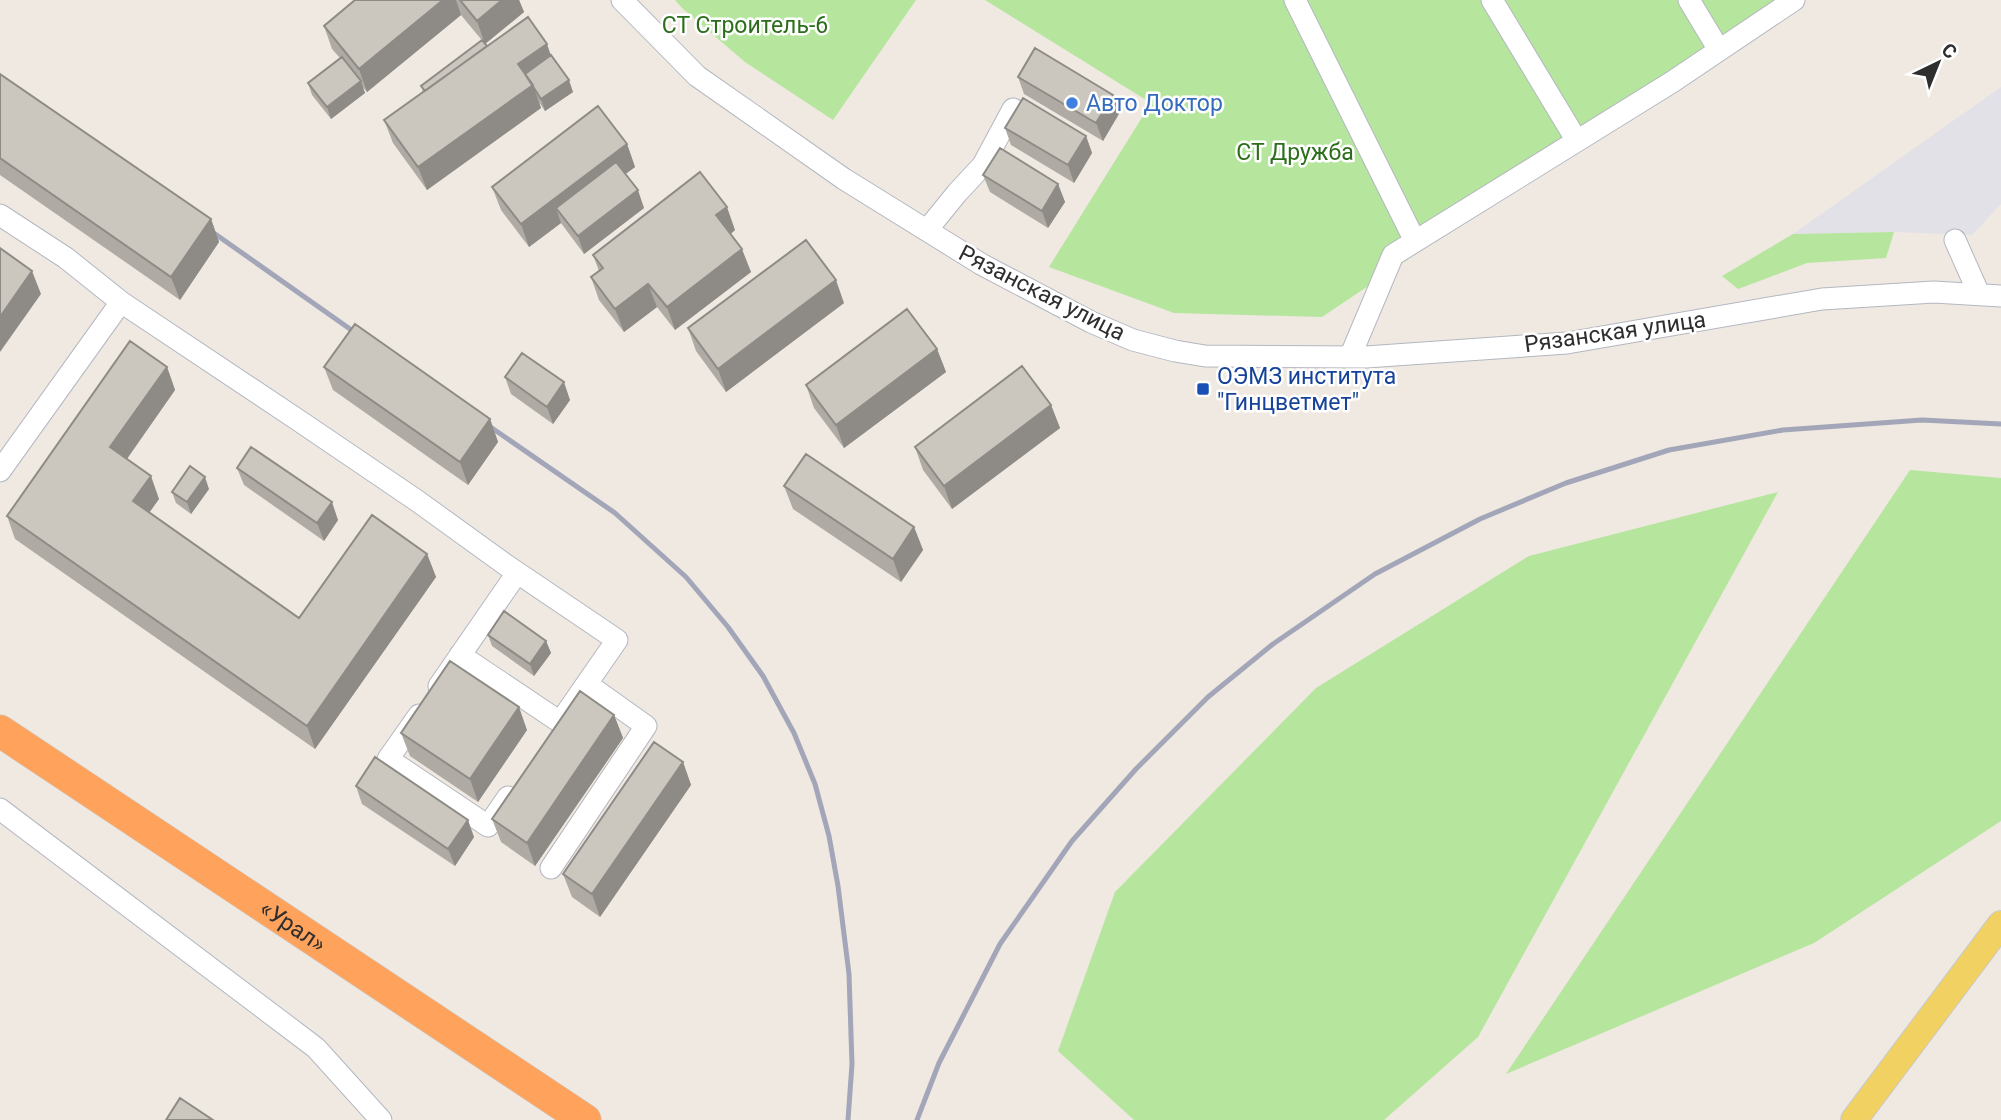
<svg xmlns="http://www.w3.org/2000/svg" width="2001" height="1120" font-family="Roboto,sans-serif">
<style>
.industrial{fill:#e3e1e8}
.green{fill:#b6e59e}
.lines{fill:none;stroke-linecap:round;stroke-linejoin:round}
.minor-casing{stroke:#b4b7c1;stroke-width:23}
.major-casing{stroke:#c9c9c9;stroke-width:28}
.highway-casing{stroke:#c9c9c9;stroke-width:33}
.minor{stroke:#fff;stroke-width:21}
.major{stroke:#f2d163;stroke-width:26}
.highway{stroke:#ffa35c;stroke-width:32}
.rail{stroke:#a3a6b8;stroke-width:5}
.wall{fill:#afaba4}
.shaded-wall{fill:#8e8b86}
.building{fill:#cbc7bf;stroke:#8e8b86;stroke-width:2}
.shop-dot{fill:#3f7fe0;stroke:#fff;stroke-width:2.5}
.transit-dot{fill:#1a4fb4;stroke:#fff;stroke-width:2.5}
.labels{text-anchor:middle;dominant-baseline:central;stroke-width:5;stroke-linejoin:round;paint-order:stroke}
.park-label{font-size:23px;fill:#2c6e1b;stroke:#fff}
.shop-label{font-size:23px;fill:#366cbe;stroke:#fff;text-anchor:start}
.street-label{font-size:23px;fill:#2e2e2e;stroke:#fff}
.transit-label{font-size:23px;fill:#164399;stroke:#fff;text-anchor:start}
</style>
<rect width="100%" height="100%" fill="#efe9e1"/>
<!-- industrial -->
<path class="industrial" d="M2001,87V204L1972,235L1894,232L1793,234Z"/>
<!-- green -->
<path class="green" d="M675,0H916L833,120L745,62L682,8Z
M985,0H1794L1322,317L1174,313L1049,267L1151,103Z
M1894,232L1886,258L1807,263L1738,289L1722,276L1793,234Z
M1910,470L2001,478V821L1814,943L1506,1074Z
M1778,492L1478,1037L1384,1120H1134L1058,1051L1115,892L1316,688L1529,556Z"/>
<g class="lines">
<defs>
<path id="minor" d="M622,0L697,76L844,179L981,264L1091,322L1133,340L1175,351L1205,356L1366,357L1567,343L1822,299L1934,292L2001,296
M1295,0L1415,241
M1492,0L1577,141
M1689,0L1719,50
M0,215L66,258L121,302L298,420L416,500L506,565L617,640L565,715
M927,230L957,193L983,165L1013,109
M1955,240L1979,294
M1350,357L1393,255L1672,82L1794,0
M0,471L121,302
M460,655L560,722
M439,686L517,573
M419,715L388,759L488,826L508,797
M0,809L316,1048L381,1120
M551,868L646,726L587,684"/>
<path id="major" d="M1854,1120L2001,924"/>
<g id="highway">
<path id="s1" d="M0,731L585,1120"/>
</g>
</defs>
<!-- minor casing -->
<use href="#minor" class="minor-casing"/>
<!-- major casing -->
<use href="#major" class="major-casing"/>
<!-- highway casing -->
<use href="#highway" class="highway-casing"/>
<!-- minor -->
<use href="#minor" class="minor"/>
<!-- major -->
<use href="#major" class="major"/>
<!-- highway -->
<use href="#highway" class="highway"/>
<!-- rail -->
<path class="rail" d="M201,224L367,341
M476,417L615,513L686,577L728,627L763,676L794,733L815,784L829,836L838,886L849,974L852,1064L848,1120
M917,1120L939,1063L1000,944L1072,841L1136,769L1208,697L1273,644L1375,574L1480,519L1566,483L1669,450L1783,430L1922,420L2001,424"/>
</g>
<!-- wall -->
<path class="wall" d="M355,0H519L524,12L485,44L461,15L367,92L362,86L365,93L331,119L312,95L308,83L340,58L332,49L324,26Z
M487,46L551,55L573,92L545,111L539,102L541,108L427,190L393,143L384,120L423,92L421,86Z
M0,74L211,219L219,242L180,300L0,175Z
M1018,77L1113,95L1120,112L1103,141L1024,94Z
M1005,128L1086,136L1092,153L1074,183L1011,145Z
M627,144L635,167L625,174L644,208L584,254L561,223L529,247L501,210L492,187Z
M983,175L1058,184L1065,202L1048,228L990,192Z
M735,230L731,234L751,272L675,330L657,307L624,332L599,300L591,277L599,271L593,255Z
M844,303L726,392L696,351L688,328Z
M937,349L946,372L844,448L814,408L806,385Z
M167,367L175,390L127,459L159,499L149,513L299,618L427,554L436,577L315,749L15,539L7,516Z
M324,367L490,419L498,442L468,485L333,390Z
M505,377L570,400L553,424L511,394Z
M1051,405L1060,428L952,509L923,470L915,447Z
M237,468L338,520L324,541L244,485Z
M784,486L914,527L923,550L901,582L793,509Z
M209,489L191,514L176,503L172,492Z
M488,635L546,641L551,653L534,676L492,646Z
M614,715L623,738L535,866L501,842L492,819Z
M527,730L478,802L410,756L401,733Z
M683,762L691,785L600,917L572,897L563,874Z
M356,786L474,837L455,866L362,804Z"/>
<!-- shaded-wall -->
<path class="shaded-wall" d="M443,0H456L461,15L367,92L359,69Z
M502,0H519L524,12L485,44L477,21Z
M547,44L555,67L524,75L518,64Z
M569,80L573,92L545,111L541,99Z
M361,81L365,93L331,119L327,107Z
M533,85L541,108L427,190L418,167Z
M1113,95L1120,112L1103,141L1096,123Z
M1086,136L1092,153L1074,183L1068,165Z
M627,144L635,167L565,220L556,208L561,223L529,247L521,224Z
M1058,184L1065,202L1048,228L1042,211Z
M638,190L644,208L584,254L578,236Z
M727,207L735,230L725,238L716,215Z
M211,219L219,242L180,300L171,277Z
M742,249L751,272L675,330L667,307Z
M32,271L41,294L0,352V317Z
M836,280L844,303L726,392L718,369Z
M648,284L657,307L624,332L615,309Z
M937,349L946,372L844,448L836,425Z
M167,367L175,390L119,470L110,447Z
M564,382L570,400L553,424L547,407Z
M1051,405L1060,428L952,509L944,486Z
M490,419L498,442L468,485L460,462Z
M151,476L159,499L141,524L133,501Z
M205,477L209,489L191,514L187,502Z
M332,502L338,520L324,541L317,523Z
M914,527L923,550L901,582L893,559Z
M427,554L436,577L315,749L307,726Z
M546,641L551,653L534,676L530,664Z
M519,707L527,730L478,802L470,779Z
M614,715L623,738L535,866L527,843Z
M683,762L691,785L600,917L592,894Z
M468,820L474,837L455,866L448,849Z"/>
<!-- building -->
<path class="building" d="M355,0H443L359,69L324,26Z
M460,0H502L477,21Z
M528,17L547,44L518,64L533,85L418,167L384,120Z
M482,40L487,46L425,91L421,86Z
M1035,48L1113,95L1096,123L1018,77Z
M551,55L569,80L541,99L525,74Z
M342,57L361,81L327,107L308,83Z
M0,74L211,219L171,277L0,158Z
M1023,98L1086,136L1068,165L1005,128Z
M598,106L627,144L521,224L492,187Z
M1000,148L1058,184L1042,211L983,175Z
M616,162L638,190L578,236L556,208Z
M700,172L727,207L716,215L742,249L667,307L648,284L615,309L591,277L603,268L593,255Z
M806,240L836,280L718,369L688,328Z
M0,248L32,271L0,317Z
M907,309L937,349L836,425L806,385Z
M355,324L490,419L460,462L324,367Z
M130,341L167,367L110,447L151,476L133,501L299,618L372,515L427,554L307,726L7,516Z
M522,353L564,382L547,407L505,377Z
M1022,366L1051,405L944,486L915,447Z
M251,447L332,502L317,523L237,468Z
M806,454L914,527L893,559L784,486Z
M190,466L205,477L187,502L172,492Z
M504,611L546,641L530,664L488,635Z
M450,661L519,707L470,779L401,733Z
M580,691L614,715L527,843L492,819Z
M654,742L683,762L592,894L563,874Z
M375,757L468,820L448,849L356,786Z
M180,1098L213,1120H166Z"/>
<!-- markers -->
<circle class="shop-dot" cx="1072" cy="103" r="7"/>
<rect class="transit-dot" x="1196" y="382" width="14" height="14" rx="3.5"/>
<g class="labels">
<!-- park labels -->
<g class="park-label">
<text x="745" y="25">СТ Строитель-6</text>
<text x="1295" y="152">СТ Дружба</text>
</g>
<!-- shop labels -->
<g class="shop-label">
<text x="1086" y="103">Авто Доктор</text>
</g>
<!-- street labels -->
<g class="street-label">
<text transform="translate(1042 293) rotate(27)">Рязанская улица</text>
<text transform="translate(1615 332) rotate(-8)">Рязанская улица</text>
<text stroke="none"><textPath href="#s1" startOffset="352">«Урал»</textPath></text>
</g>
<!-- transit labels -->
<g class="transit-label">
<text x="1217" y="376">ОЭМЗ института<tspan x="1217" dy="26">"Гинцветмет"</tspan></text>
</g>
</g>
<!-- north arrow -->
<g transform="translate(1938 63) rotate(43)" stroke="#ffffff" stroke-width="5" paint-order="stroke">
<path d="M0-5L12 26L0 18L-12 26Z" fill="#2e2e2e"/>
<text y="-10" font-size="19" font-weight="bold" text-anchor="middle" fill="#2e2e2e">С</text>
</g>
</svg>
